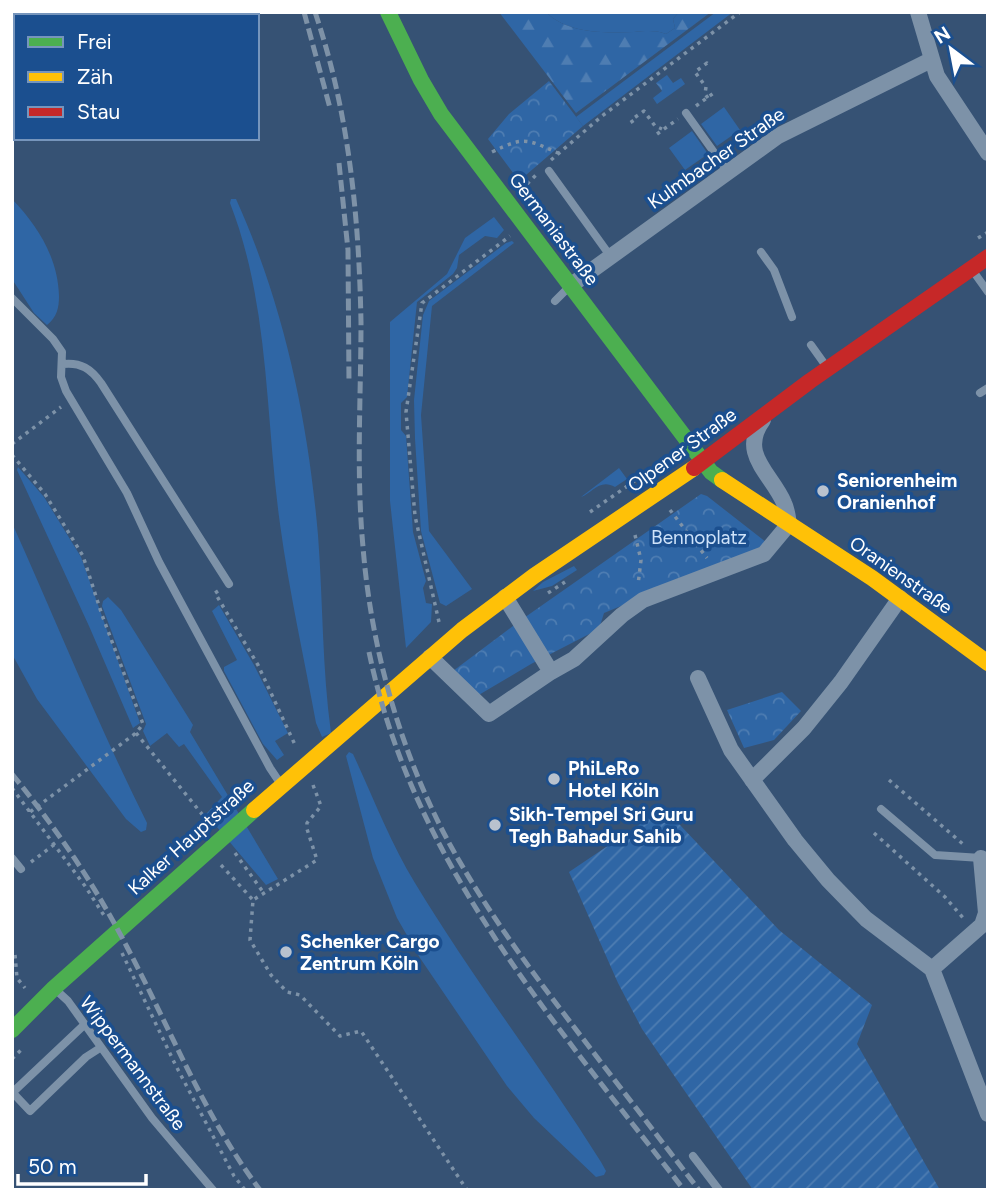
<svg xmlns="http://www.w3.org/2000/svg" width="1000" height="1202" font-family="Figtree,sans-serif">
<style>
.grass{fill:#2f66a5}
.forest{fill:url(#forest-firs)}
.park{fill:url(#park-crowns)}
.garden{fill:url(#garden-furrows)}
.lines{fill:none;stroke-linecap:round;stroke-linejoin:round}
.path{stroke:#7d92a8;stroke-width:3.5;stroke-dasharray:3.5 5;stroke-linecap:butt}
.lane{stroke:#7d92a8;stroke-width:8}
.street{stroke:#7d92a8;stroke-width:16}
.fast{stroke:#4caf50;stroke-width:16}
.slow{stroke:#ffc107;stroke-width:16}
.jam{stroke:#c62828;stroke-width:16}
.rail{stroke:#7e92a7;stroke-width:5;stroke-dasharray:12 5;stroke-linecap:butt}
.poi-dot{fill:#b9c2ce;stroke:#1b4f8f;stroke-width:2.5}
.labels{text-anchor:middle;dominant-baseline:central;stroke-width:7;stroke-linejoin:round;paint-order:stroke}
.street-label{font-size:19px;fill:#fff;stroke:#1b4f8f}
.poi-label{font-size:19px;font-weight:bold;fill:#fff;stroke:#1b4f8f;text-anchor:start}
.park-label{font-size:19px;fill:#cfe3fa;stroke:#1b4f8f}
</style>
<defs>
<pattern id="forest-firs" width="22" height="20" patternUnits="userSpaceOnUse" patternTransform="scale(1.75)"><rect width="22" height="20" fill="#2f66a5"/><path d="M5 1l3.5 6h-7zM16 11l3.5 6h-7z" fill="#4e7db2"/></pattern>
<pattern id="park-crowns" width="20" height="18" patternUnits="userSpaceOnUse" patternTransform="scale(1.75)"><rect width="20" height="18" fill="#2f66a5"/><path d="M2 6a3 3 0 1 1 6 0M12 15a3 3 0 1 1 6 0" fill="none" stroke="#4e7db2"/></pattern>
<pattern id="garden-furrows" width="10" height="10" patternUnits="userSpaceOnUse" patternTransform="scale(1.75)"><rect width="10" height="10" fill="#2f66a5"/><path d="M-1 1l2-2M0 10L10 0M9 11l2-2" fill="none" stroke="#4e7db2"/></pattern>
</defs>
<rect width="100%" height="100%" fill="#365274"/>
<!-- grass -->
<path class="grass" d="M546,12H679L673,19L675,28L666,34C655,30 646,31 634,32C606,33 567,34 546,12Z
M716,12H733L583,126L576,117Z
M724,107L740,130L717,146L701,124Z
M692,131L708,154L685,170L669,148Z
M12,199C38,226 58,258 59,296C59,308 57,317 47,325L34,313L12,279Z
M231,199H236C284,305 308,420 318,535C323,601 322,668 331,733L322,737L316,723C304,657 289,591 280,524C265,416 270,306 230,203Z
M494,217L504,230L497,238L485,236L459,255L457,268L453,274L417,302L407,397L401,403V430L406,436L413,532L426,581L423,588L426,603L432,604L431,622L406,648L390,501V322L447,274L465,238Z
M512,241L514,243L432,306L421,415L429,531L472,589L446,606L440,603L421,531L415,439L414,400L423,315L429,301L506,243Z
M18,467L44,497L81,557L140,723L133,728L89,626L17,470Z
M619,468L627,479L615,487C600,478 592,493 581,497Z
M12,523C57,623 98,725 147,823L146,830L141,832L126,819L37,699L12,654Z
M574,566L577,570L552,586L533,591L543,582Z
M108,597L121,610L193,725L190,732L278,879L266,885L206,814L222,797L184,744L179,747L167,733L150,746L143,731L146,724L102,606L103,601Z
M219,605L254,665L288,733L275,741L284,755L277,760L263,744L224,671V667L237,660L212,611Z
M349,752L353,754C373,797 390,842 415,883C473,979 542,1068 601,1162L606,1171L604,1175L596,1177L534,1118L507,1086L420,958L397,918L373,858L346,756Z"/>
<!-- forest -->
<path class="forest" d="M499,12H546C567,34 606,33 634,32C646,31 655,30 666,34L675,28L673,19L679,12H711L576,113Z"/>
<!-- park -->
<path class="park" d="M667,75L673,83L681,78L685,84L657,104L653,98L662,91L656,83Z
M549,81L583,126L519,181L488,139L509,114Z
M701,494L707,496L766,542L761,548L604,613L599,629L531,664L477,696L453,671L521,620Z
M782,692L801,711L774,740L744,748L727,710Z"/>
<!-- garden -->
<path class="garden" d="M664,808L779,930L872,1005L857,1044L940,1190H753L642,1029L618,983L569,872Z"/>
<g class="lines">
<!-- path -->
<path class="path" d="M708,98L705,94L706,87L695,72L707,63L710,66
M696,106L715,92
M633,123L631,120L644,111L655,126L662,129
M657,134L678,119
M492,152C525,136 526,139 558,153
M551,160L602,116L740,12
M521,190L538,173
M978,238L988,232
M12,444L61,407
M12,455L45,494L83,556L102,615L143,724L136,733L30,812
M670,510L707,558
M590,512L675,453
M635,535L641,560L638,585
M218,591L215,593L258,665L296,747
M548,593L565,582
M439,622L415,516L406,412L422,303L510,236
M136,733L210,824
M889,780L964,845
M313,785L321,806L307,823V829L317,860L253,900L250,940L271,975L287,992L300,995L340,1036L361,1031L467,1190
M12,788L85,886L105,917
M874,833L945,897L964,919
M235,853L263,892
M31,862L55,844
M221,865L253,900
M122,953L175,1064L234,1176L245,1190
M15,955L17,978L25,988
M12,1059L23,1048"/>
<!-- lane -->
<path class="lane" d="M686,113L728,172
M549,171L611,257
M761,252L774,270L792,317
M973,271L988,292
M12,298L53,339L62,352L61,377L66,391L127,493L159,562L270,768L280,783
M555,301L570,286
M811,345L826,366
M63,364C81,362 91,369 101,383L229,584
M980,393L988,388
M881,809L935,855L981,858
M12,858L21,869
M56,990L68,1001L152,1118L213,1190
M12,1093L84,1025
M13,1093L30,1111L86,1057L100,1048
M693,1156L719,1190"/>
<!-- street -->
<path class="street" d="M918,12L937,76L988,153
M570,286L778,136L931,60
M430,657L489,714L551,672L505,597
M551,672L574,659L622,615L643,600L764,554L789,524C788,517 787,509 784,503C772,474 738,454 763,420
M698,678L731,750L795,840L828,880L866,919L932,969L988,1114
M752,780L804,728L841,682L900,598
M932,969L982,925L986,913L981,858"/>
<!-- fast -->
<path class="fast" d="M388,12L421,80L441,114L711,472L722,480
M12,1030L54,988L254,810"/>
<!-- slow -->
<path class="slow" d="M722,480L872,578L988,663
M254,810L462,630L534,576L694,468"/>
<!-- jam -->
<path class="jam" d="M694,468L810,381L988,257"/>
<!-- rail -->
<path class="rail" d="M304,12L330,108
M315,12C349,112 359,217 361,322C361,397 356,472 363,547C371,648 400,751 448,841C484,907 528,967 574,1027C615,1081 657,1135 699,1190
M339,163L348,250L349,383
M369,652C413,864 555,1022 684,1190
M12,774C56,828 95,885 127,947C170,1028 204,1116 260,1190"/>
</g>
<!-- markers -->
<g class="poi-dot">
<circle cx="823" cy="491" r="7"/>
<circle cx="554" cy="779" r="7"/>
<circle cx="495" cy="825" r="7"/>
<circle cx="286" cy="952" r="7"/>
</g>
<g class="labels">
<!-- street labels -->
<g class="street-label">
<text transform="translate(716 158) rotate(-35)">Kulmbacher Straße</text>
<text transform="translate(554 229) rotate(53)">Germaniastraße</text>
<text transform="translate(682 450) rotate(-36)">Olpener Straße</text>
<text transform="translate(901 575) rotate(35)">Oranienstraße</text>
<text transform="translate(191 837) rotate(-42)">Kalker Hauptstraße</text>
<text transform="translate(133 1063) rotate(53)">Wippermannstraße</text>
</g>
<!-- poi labels -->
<g class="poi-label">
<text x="837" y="480">Seniorenheim<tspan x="837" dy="22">Oranienhof</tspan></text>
<text x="568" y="768">PhiLeRo<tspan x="568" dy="22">Hotel Köln</tspan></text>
<text x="509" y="814">Sikh-Tempel Sri Guru<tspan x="509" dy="22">Tegh Bahadur Sahib</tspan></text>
<text x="300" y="941">Schenker Cargo<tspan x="300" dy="22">Zentrum Köln</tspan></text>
</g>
<!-- park labels -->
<g class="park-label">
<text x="699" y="537">Bennoplatz</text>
</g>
</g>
<!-- border -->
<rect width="1000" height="1202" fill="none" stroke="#ffffff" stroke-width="28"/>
<!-- legend -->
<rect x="14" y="14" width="245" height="126" fill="#1b4f8f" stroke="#7695bc" stroke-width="2"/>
<rect x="28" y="37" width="35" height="10" fill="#4caf50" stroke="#7695bc" stroke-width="2"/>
<text x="77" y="49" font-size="21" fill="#ffffff">Frei</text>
<rect x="28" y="72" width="35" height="10" fill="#ffc107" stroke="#7695bc" stroke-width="2"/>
<text x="77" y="84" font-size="21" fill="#ffffff">Zäh</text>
<rect x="28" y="107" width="35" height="10" fill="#c62828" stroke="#7695bc" stroke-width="2"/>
<text x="77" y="119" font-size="21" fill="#ffffff">Stau</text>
<!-- north arrow -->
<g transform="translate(951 49) rotate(328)" stroke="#1b4f8f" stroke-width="5" paint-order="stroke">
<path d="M0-5L12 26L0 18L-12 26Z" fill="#ffffff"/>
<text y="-10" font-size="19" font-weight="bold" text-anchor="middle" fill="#ffffff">N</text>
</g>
<!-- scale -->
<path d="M18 1174v10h128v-10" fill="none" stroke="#ffffff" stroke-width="3.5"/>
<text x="28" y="1174" font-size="21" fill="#ffffff" stroke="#1b4f8f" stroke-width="5" paint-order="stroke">50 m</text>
</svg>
